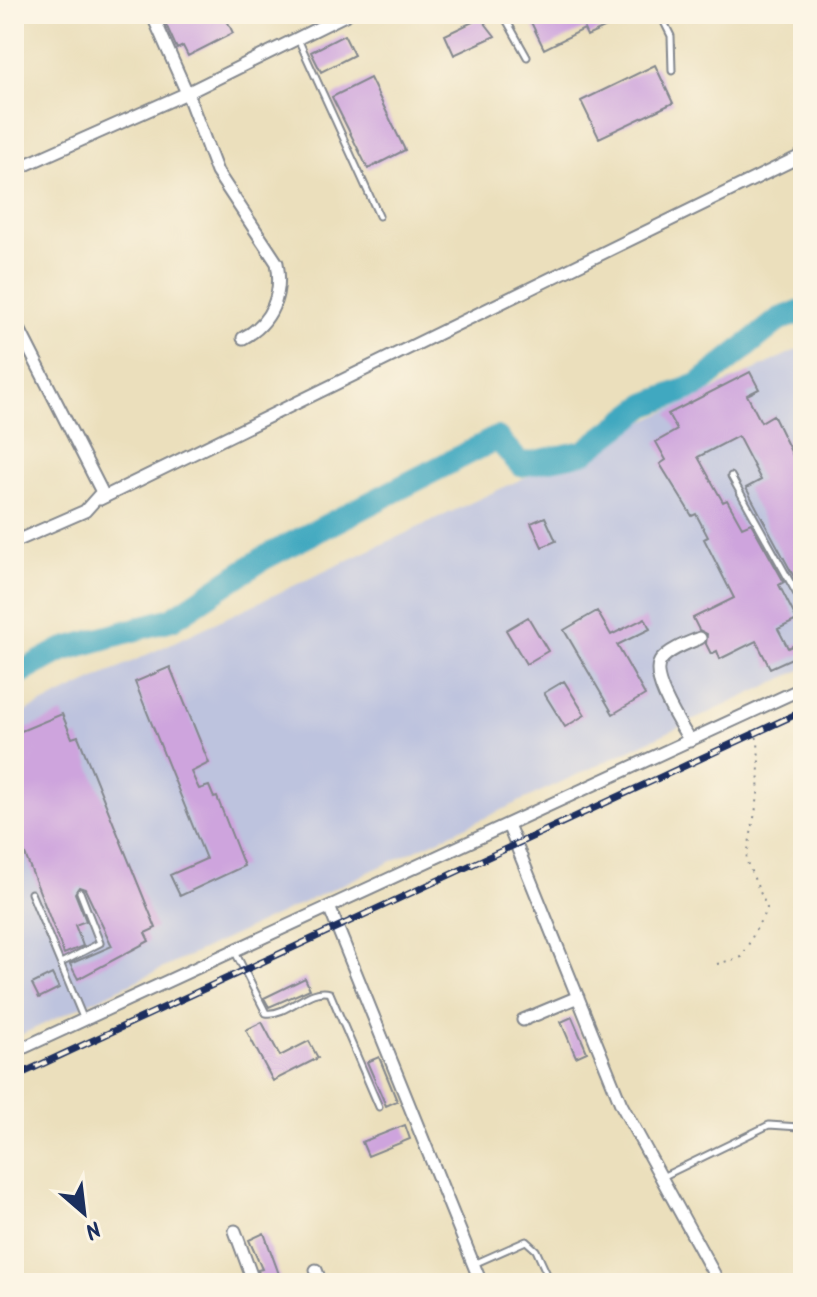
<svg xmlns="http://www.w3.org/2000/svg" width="817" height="1297" font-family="Kalam,sans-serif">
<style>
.industrial{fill:#bdc3de}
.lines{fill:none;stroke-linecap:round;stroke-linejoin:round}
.river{stroke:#40a8c0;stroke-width:24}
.building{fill:#cea4dd}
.service-casing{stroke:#83878d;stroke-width:9}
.minor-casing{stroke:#83878d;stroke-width:15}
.path{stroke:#83878d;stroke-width:2;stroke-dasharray:2 6;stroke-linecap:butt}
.service{stroke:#fff;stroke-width:5}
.minor{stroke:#fff;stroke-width:11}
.rail-casing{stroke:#1b2f5e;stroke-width:7}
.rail{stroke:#fcf5e5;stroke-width:4;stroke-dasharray:12;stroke-linecap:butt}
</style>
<rect width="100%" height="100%" fill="#fcf5e5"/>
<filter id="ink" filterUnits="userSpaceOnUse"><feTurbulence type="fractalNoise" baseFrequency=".0125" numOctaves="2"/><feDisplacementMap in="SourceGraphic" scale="16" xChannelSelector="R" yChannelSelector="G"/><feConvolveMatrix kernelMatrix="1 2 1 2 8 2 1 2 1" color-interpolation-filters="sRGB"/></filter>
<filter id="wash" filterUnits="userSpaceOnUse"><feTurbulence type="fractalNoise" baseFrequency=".006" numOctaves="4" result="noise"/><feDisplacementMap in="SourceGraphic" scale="32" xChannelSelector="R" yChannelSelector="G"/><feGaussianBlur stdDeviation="1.8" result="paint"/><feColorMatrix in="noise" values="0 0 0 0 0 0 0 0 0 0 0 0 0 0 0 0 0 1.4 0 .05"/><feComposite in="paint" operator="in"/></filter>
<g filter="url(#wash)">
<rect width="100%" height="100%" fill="#ebdfbc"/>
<!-- industrial -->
<path class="industrial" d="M803,347V669L14,1038V717Z"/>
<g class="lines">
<!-- river -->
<path class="river" d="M14,676L62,650L172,619L264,558L497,438L521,465L584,452L646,405L698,385L780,319L803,311"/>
</g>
<g id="blocks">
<!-- building -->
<path class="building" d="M171,14H224L233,33L188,56L183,46L177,49L163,18Z
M527,14H635L587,36L584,29L544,49Z
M481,18L495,36L454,55L445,35Z
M344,35L354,55L321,72L311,52Z
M655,65L673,103L599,138L581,101Z
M370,78L405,150L368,169L332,97Z
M750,372L759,389L747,395L761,422L773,415L803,476V572L794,577L746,488L761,480L738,436L698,457L723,502L727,500L742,527L751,523L784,582L779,585L797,620L778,629L788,648L803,641V653L770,668L756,641L720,659L717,651L711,654L706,644L707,634L699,630L693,618L734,598L704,539L708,537L696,514L692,516L660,464L666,460L656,442L677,430L668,414Z
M545,517L556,541L542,547L531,523Z
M597,611L611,635L645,618L650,629L617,645L645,695L613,714L564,630Z
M528,617L548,651L526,664L506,630Z
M170,667L209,763L191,772L199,789L209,786L214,798L217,797L244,866L180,896L170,875L206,859L135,682Z
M564,681L585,715L565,727L544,693Z
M62,714L72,738L78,736L156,928L145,933L149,941L78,979L70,964L112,946L85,889L79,887L75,893L86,921L75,925L83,946L64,954L14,826V734Z
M52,974L59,988L39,998L32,984Z
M305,978L310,989L269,1007L264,998Z
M572,1017L587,1052L576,1057L561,1022Z
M262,1022L280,1056L309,1041L318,1058L273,1081L246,1030Z
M379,1057L397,1101L386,1106L367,1062Z
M405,1125L410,1139L368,1156L362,1142Z
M264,1233L280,1277L267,1283H262L258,1270L262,1269L249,1240Z"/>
</g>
</g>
<g filter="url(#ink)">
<use href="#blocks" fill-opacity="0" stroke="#83878d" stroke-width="2"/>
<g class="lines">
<defs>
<path id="service" d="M503,14L527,57
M660,14L671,36L672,71
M298,39L379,216
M731,476L803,605
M31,893L84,1020
M235,952L266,1013C288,1016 309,986 330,993L379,1107
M61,963L100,943L80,892
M662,1177L769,1125L799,1127
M474,1264L526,1241L536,1250L551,1283"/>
<path id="minor" d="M152,14L187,93L183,95
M187,93L347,14
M14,170L187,93L217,172L277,263C283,294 272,323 243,338
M14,319L102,492L85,511L14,542
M100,499L803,155
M690,741C680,724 648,676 661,660C670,649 688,643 700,638
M509,827L621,1104L719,1283
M330,909L481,1283
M523,1020L578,997
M14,1052L803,688
M235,1231L254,1283
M316,1270L321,1283"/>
</defs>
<!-- service casing -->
<use href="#service" class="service-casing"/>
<!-- minor casing -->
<use href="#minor" class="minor-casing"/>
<!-- path -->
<path class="path" d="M717,964L742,957L767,908L746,860L758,797L759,763L758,740L750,727"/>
<!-- service -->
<use href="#service" class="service"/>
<!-- minor -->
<use href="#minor" class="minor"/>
<defs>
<path id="rail" d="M14,1077L803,711"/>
</defs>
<!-- rail casing -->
<use href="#rail" class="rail-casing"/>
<!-- rail -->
<use href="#rail" class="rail"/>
</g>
</g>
<!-- margin -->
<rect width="817" height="1297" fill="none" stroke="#fcf5e5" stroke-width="48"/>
<!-- north arrow -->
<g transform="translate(84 1213) rotate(152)" stroke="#fcf5e5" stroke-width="6" paint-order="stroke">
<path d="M0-6L14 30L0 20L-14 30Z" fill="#1b2f5e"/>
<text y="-12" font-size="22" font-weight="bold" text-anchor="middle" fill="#1b2f5e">N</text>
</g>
</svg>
